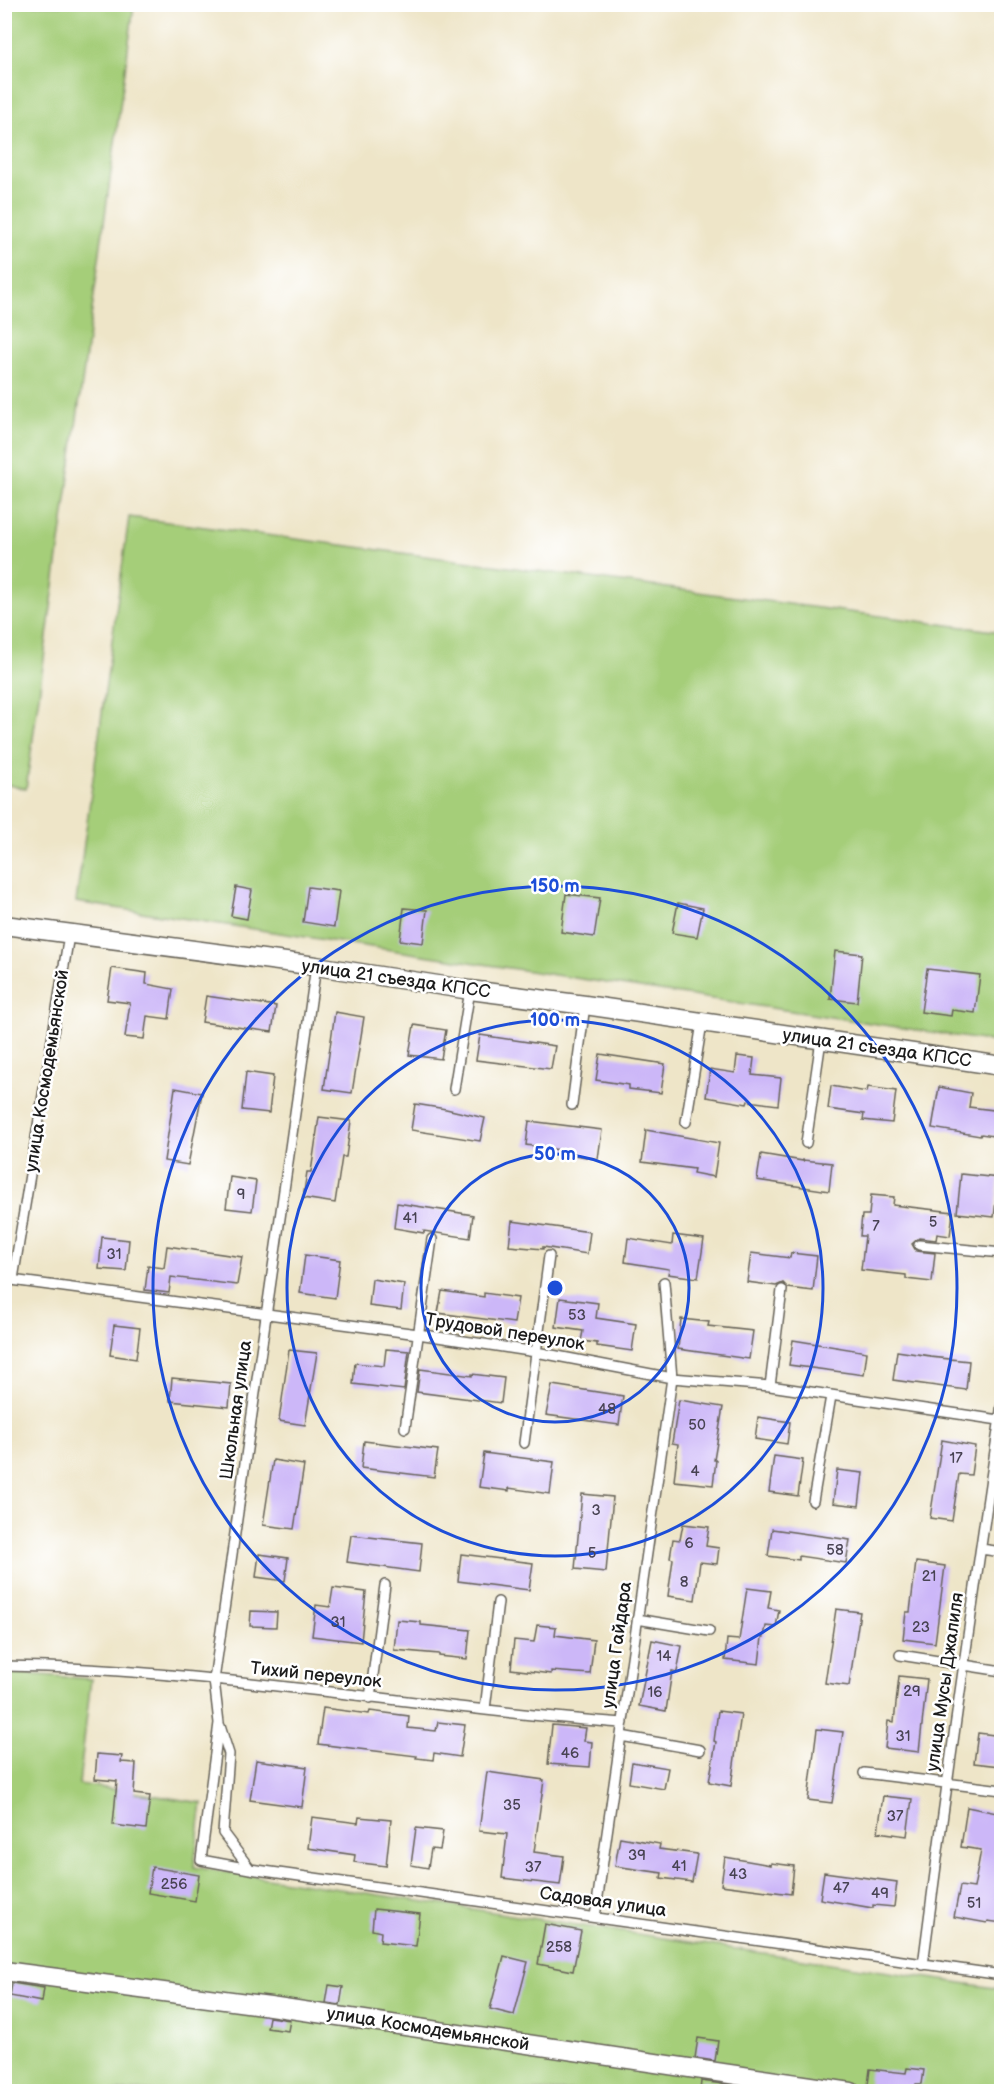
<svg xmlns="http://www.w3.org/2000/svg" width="1006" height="2096" font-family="'Balsamiq Sans',sans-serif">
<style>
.green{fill:#a5ce79;stroke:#60754a;stroke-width:1.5}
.building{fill:#ccb7f8}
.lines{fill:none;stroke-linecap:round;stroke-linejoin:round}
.service-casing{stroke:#666258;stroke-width:12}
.minor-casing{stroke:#666258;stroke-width:21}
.service{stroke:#fff;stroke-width:9}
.minor{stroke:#fff;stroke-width:18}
.ring{fill:none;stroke:#1d4ed8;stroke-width:3}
.labels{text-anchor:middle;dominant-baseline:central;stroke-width:5;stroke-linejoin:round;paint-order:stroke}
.number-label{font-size:15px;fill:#484353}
.street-label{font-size:18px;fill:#1c1c1c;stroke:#fff}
.centre{fill:#1d4ed8;stroke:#fff;stroke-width:3}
.ring-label{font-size:18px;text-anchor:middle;font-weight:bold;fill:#1d4ed8;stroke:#fff;stroke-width:5;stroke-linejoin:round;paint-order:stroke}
</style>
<rect width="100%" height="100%" fill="#fff"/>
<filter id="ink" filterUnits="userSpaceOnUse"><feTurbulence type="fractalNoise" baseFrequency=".0167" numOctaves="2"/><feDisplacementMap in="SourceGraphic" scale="12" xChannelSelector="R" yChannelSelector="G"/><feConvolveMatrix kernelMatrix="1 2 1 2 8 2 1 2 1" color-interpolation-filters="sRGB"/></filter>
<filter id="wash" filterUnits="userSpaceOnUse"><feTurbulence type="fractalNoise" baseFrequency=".008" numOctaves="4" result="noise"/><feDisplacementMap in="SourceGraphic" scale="24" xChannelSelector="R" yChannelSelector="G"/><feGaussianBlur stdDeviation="1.35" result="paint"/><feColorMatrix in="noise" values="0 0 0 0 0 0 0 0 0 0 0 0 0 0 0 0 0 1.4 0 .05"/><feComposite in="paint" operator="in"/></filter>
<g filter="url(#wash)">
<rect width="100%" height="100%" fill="#eee5c8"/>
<!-- green -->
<path class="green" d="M4,5H134L26,789L4,784Z
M129,517L1001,632V1043L76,902Z
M4,1672L91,1679L79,1784L202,1803L194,1867L1001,1989V2091H5Z"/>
<g id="blocks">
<!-- building -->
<path class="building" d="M236,887L252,890L247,919L231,916Z
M308,887L339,891L334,927L303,922Z
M566,894L600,898L594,937L561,932Z
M678,903L703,908L697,937L672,933Z
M404,908L427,910L423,943L400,940Z
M835,951L862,954L857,1002L830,999Z
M112,968L147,973L146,984L173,989L169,1019L147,1016L144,1039L125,1037L130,1003L107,1000Z
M927,969L980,975L975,1013L952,1010L951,1016L921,1012Z
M206,996L276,1006L272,1032L202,1022Z
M335,1012L364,1017L352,1093L324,1089Z
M414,1025L446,1030L441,1059L409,1055Z
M480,1035L555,1046L551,1069L476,1060Z
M600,1054L665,1064L661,1093L629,1089V1085L596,1080Z
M737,1056L754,1058L752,1075L781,1078L778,1105L748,1101L747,1104L706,1097L710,1069L735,1073Z
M246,1072L273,1076L269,1113L242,1110Z
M831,1086L867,1092L868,1087L896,1091L892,1123L863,1120L864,1114L828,1109Z
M939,1087L971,1093L969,1107L1002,1111L1000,1137L981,1134L980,1136L932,1128Z
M175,1088L202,1093L188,1165L164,1161Z
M415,1104L446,1109L485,1118L480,1141L411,1130Z
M319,1117L351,1121L346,1157H342L335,1203L303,1198L307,1172H311Z
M529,1121L602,1130L598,1159L573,1155L574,1152L526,1145Z
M646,1130L719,1143L714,1177L693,1173L694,1169L642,1162Z
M761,1154L803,1161V1160L832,1163L829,1191L757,1180Z
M961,1174L999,1178L994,1217L957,1213Z
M230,1177L256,1181L252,1211L226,1208Z
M871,1195L894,1197L893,1205L953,1212L950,1236L937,1234L936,1240L919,1238L912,1244L916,1251L935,1253L932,1282L906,1279V1275L861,1270L865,1236H860L862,1215H869Z
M397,1203L473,1215L470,1238L424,1231V1233L394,1228Z
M512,1221L590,1232L587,1254L543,1247V1249L509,1246Z
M673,1235L704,1239L698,1278L668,1274L669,1269L625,1262L628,1238L672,1245Z
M102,1237L129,1240L126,1271L99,1269Z
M167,1246L242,1257L237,1285L171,1277L169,1293L145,1290L148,1266L164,1268Z
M751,1253L790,1258L791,1253L817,1256L813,1291L788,1288L783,1283L776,1286L747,1282Z
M305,1255L340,1260L335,1298L300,1293Z
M372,1279L404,1284L401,1310L369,1306Z
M442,1291L484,1297V1293L518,1298L514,1323L438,1313Z
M560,1298L598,1303L596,1318L636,1324L632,1351L597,1346V1343L581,1341L583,1331L556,1327Z
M681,1319L709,1322L708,1326L753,1331L749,1359L678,1349Z
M114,1325L140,1328L136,1359L110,1355Z
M793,1340L867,1352L864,1375L789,1365Z
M386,1349L409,1351L404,1390L353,1384L355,1363L384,1366Z
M289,1350L317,1353L305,1425L279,1421Z
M897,1351L930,1356V1357L969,1361L966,1390L893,1380Z
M420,1369L472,1376V1374L504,1378L501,1403L417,1392Z
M172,1378L231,1384L229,1407L170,1401Z
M552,1385L623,1396L619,1425L546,1415Z
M679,1400L723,1407L714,1460H716L713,1485L674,1481L678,1444L672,1443Z
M758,1417L790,1422L787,1444L755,1439Z
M942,1440L975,1446L971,1475L959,1474L952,1521L930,1518Z
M364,1441L438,1450L434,1477L361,1468Z
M484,1453L554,1462L550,1494L509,1488V1491L479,1487Z
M774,1456L803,1460L798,1496L769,1492Z
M273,1460L304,1465L294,1529L263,1525Z
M837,1470L863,1473L859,1506L833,1503Z
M582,1494L613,1497L606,1572L575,1569Z
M683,1524L709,1527L706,1546L719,1548L717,1564L700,1562L695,1600L668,1596L673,1559L670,1558L673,1539L680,1540Z
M772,1529L850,1540L846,1563L799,1556V1560L768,1556Z
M351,1535L422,1543L419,1572L347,1562Z
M259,1554L288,1558L285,1581L256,1577Z
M461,1554L533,1563L529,1590L458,1581Z
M916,1562L945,1566L935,1643L903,1639L906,1612H910Z
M333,1588L366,1592L361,1642L312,1636L316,1605L330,1607Z
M747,1588L771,1591L768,1608L779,1610L776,1627L766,1626L764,1637H762L759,1664L725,1660L727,1639L739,1640Z
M836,1609L860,1612L849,1686L825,1683Z
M251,1611L277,1612L276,1627L250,1626Z
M397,1620L421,1622V1625L470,1630L467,1659L439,1656V1654L394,1650Z
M537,1625L556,1627L555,1635L594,1640L590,1674L551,1671V1674L511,1669L514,1640L534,1642Z
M652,1640L682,1646L677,1672L672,1671L666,1711L639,1706Z
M899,1676L927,1679L919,1752L885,1748L888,1721L894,1722Z
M323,1708L369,1714L370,1711L409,1716L408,1728L436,1731L438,1722L465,1725L460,1757L434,1753L433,1760L416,1758L417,1756L318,1744Z
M718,1711L741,1714L731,1786L709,1782L716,1742L714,1741Z
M552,1725L586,1728L584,1741L592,1742L590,1767L548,1764Z
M817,1729L843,1732L832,1803L808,1800Z
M978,1733L1002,1736L1000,1766L974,1763Z
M97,1754L122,1756L121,1762L136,1763L134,1794L150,1796L146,1829L113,1825L117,1781L95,1779Z
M256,1760L307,1767L302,1807L250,1800Z
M632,1762L668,1768L664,1789L629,1783Z
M487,1772L544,1780L534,1852L564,1856L560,1885L502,1878L507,1834L479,1831Z
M883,1796L912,1799L907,1836L878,1832Z
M967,1807L1002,1814V1923L988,1921L987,1923L954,1917L960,1886L974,1888L981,1850L961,1847Z
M312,1817L358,1823L359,1817L391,1820L386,1866L354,1862L355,1855L308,1848Z
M416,1828L443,1831L440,1850L431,1849L428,1868L411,1865Z
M620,1837L660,1844L659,1849L697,1854L692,1882L661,1878L662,1873L615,1866Z
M725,1857L771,1865V1863L794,1866L791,1894L721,1885Z
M152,1867L199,1875L195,1901L148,1893Z
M824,1872L897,1882L894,1907L873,1905V1908L820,1899Z
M374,1909L420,1914L416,1946L380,1942L381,1932L372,1930Z
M545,1924L581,1931L573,1971L538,1964Z
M504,1956L528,1962L514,2015L490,2009Z
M12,1983L44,1988L42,2002L10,1996Z
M329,1985L343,1987L340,2005L326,2003Z
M269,2017L290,2020L288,2031L267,2028Z
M698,2038L718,2041L715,2061L695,2058Z
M907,2068L924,2070L922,2084H916L915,2090L868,2085L870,2069L906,2073Z
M701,2081L743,2087V2091H700Z"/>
</g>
</g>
<g filter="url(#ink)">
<use href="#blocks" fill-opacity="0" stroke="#666258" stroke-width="1.5"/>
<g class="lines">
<defs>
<path id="service" d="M316,966L214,1680L219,1723L201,1860L250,1869L1002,1975
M454,1089L470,990
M572,1105L585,1005
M686,1122L702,1023
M806,1143L821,1040
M919,1245L1002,1253
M4,1279L418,1334L536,1352L672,1378L770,1386L999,1420
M13,1279L69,935
M770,1386L782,1290
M405,1428L432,1239
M524,1443L549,1256
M813,1501L831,1396
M981,1549L1002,1552
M637,1619L709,1631
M900,1655L1002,1671
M4,1666C211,1669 416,1708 623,1723
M370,1698L385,1585
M485,1709L498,1602
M220,1726L229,1754L223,1833L250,1869
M621,1736L700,1750
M864,1773L1002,1790
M595,1917L672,1378L664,1282
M923,1965C947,1778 974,1591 1002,1404"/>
<path id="minor" d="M4,925L316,966L470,990L585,1005L1002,1066
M4,1971L270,2006L851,2092"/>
</defs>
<!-- service casing -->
<use href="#service" class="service-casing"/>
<!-- minor casing -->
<use href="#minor" class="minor-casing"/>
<!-- service -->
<use href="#service" class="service"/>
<!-- minor -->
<use href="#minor" class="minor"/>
</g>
</g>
<!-- distance rings -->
<g class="ring">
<circle cx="555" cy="1288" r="134"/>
<circle cx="555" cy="1288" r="268"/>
<circle cx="555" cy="1288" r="402"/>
</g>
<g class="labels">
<!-- number labels -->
<g class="number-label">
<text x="241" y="1194">9</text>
<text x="410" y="1218">41</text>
<text x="933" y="1222">5</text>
<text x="876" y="1226">7</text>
<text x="114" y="1254">31</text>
<text x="577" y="1315">53</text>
<text x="607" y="1409">48</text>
<text x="697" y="1425">50</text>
<text x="956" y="1458">17</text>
<text x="695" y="1471">4</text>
<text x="596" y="1510">3</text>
<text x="689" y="1543">6</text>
<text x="835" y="1550">58</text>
<text x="592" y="1553">5</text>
<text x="929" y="1576">21</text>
<text x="684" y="1582">8</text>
<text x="338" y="1622">31</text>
<text x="921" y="1627">23</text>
<text x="664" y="1656">14</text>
<text x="912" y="1691">29</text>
<text x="655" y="1692">16</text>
<text x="903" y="1736">31</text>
<text x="570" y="1753">46</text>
<text x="512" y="1805">35</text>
<text x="895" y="1816">37</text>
<text x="637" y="1855">39</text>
<text x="679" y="1866">41</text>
<text x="533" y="1867">37</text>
<text x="738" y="1874">43</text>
<text x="174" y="1884">256</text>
<text x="841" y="1888">47</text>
<text x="880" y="1893">49</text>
<text x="974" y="1903">51</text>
<text x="559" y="1947">258</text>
</g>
<!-- street labels -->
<g class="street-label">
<text transform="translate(396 979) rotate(8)">улица 21 съезда КПСС</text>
<text transform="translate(877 1048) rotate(8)">улица 21 съезда КПСС</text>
<text transform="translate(47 1071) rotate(-81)">улица Космодемьянской</text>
<text transform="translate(505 1332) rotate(9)">Трудовой переулок</text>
<text transform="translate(236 1410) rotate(-82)">Школьная улица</text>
<text transform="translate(617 1645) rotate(-82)">улица Гайдара</text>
<text transform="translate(316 1675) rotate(6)">Тихий переулок</text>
<text transform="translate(945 1682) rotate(-82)">улица Мусы Джалиля</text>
<text transform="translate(603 1902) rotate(8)">Садовая улица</text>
<text transform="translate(428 2029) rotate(9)">улица Космодемьянской</text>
</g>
</g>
<circle cx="555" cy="1288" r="9" class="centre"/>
<g class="ring-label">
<text x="555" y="892">150 m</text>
<text x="555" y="1026">100 m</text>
<text x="555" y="1160">50 m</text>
</g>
<!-- margin -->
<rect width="1006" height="2096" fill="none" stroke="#fff" stroke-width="24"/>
</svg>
